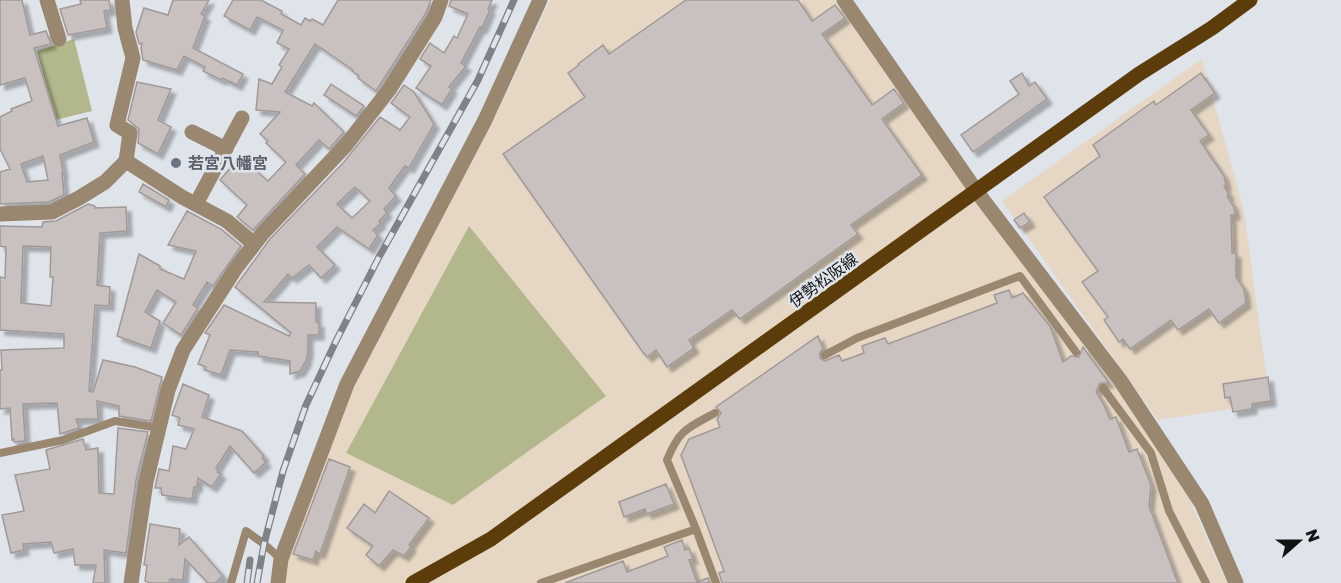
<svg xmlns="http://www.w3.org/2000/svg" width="1341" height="583" font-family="'Golos Text','Noto Sans JP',sans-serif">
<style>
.industrial{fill:#e5d7c4}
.green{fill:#b2b88c}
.building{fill:#c9c1bf;stroke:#a19997;stroke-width:1.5;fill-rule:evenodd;filter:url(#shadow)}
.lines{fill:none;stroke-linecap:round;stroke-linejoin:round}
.lane{stroke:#998770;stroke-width:8}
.street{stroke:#998770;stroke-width:15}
.primary{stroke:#5b3c0a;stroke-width:15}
.rail-casing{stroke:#7f8287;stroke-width:7}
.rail{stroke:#dfe3ea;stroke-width:4.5;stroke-dasharray:14;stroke-linecap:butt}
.worship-dot{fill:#6b7280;stroke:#dfe3ea;stroke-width:2}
.labels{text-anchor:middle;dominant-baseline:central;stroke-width:5;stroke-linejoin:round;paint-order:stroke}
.worship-label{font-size:16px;font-weight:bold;fill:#5b616d;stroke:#dfe3ea;text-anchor:start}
.street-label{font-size:16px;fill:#111214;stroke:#dfe3ea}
</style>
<defs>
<filter id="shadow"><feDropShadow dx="5" dy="5" stdDeviation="1.5" flood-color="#0004"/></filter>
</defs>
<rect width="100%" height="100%" fill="#dfe3ea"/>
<!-- industrial -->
<path class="industrial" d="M550,0H835L991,220L1119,392L1188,497L1227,583H282L285,566L349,396L497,113Z
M1202,59L1244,211L1270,403L1158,420L1002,201Z"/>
<!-- green -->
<path class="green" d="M74,39L92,111L55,120L37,51Z
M469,226L606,396L453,505L346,453Z"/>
<!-- building -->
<path class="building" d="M0,0H22L30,35L46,31L51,44L34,48L58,126L87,118L94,142L60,155L63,173H62L64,195L49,202L0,204V172L10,169L0,149V117L12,111L11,109L32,101L25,78L0,85ZM43,156L48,180L27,182L21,164Z
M80,0H109L111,10L104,11L107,28L68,35L60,9L81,4Z
M173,0H209L201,14L205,16L193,48L243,74L237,85L222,78L221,80L203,71L205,67L184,56L177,70L143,60L141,48L142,43L139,44L136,32L144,8L168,15Z
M233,0H261L282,11L281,14L301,25L305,18L310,21L312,19L323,25L338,0H431L426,13L376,91L358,78L359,76L352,71L353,70L315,44L285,92L312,106L314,103L344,132L329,149L319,140L296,165L305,174L253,230L237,217L247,205L220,180L232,166L236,171L241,165L248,172L252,167L268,181L286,162L266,143L268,141L260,134L280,112L256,110L259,79L272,84L282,67L279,65L289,49L277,43L283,30L257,17L250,30L224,16Z
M451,0H492L488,9L490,10L482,28L480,27L461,63L466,66L449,87L452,89L442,105L416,88L431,66L420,59L430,43L444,53L454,36L457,38L468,14L449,6Z
M686,0H798L812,21L835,5L845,18L822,34L872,105L894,89L904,103L882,119L922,175L851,225L858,234L740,319L732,310L689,340L694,348L667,367L656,350L647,357L642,351L503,154L585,97L568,73L579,65L578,64L603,45L609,54Z
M1022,73L1029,86L1035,82L1047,99L973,152L961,135L1019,94L1010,81Z
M1201,73L1215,93L1191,110L1209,135L1200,141L1224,176L1226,185L1224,186L1229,195L1227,196L1234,207L1235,215H1231L1232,253H1236V277L1244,289L1246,303L1219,323L1209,309L1178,330L1171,320L1130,349L1123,339L1119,342L1104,320L1108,317L1082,282L1098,271L1044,197L1100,156L1093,145L1154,101L1156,105Z
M137,82L171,89L158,120L171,127L158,154L138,143L139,129L128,120Z
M331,84L364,106L356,116L324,95Z
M404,85L414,92L434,124L409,168L405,166L389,188L396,196L384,209L387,213L379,221L381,223L373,230L378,235L369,249L337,227L317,247L335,265L321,278L309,265L292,278L288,274L264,302L316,303V322L319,323V335H308V352L306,361L300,371L290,374V361L258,356V352L230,350L221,375L205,370L206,367L198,364L210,335L205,333L224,305L289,336L291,333L235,287L270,239L343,163L380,117L400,130L410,117L391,103ZM355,187L370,201L352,218L337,204Z
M143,184L169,200L166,207L139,192Z
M88,204L95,206V208L126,207L127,231L100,233L97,285L110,287L109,306L95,305L89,391L93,392L103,360L135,367L162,377L151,421L119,416V406L97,401L98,419H76L79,428L60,434L57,403L23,404L25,441L14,442V439L12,440L10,408L0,409V370H2L1,350L64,348V334L0,330V277L5,278L6,247L0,246V226L42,227L43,222L56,221ZM23,246L51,247L50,277H53L51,306L21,303Z
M187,211L221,229L241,246L213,286L207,282L193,305L198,308L181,335L163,323L176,302L157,290L145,312L160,321L151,348L117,336L139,254L160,266V269L184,279L196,251L168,245Z
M1024,213L1030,222L1020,228L1014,220Z
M1009,290L1012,298L1023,293L1040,314L1050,326L1063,362L1071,356L1079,357L1083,347L1109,383H1100L1096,392L1103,403L1110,419L1116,417L1129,452L1137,449L1151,485L1149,506L1178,583H722L719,573L724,571L681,455L689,439L720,427L717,419L721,413L716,407L818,336L823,349L820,352V358L825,361L839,355L842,361L864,353L862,346L885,338L888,344L997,303L994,295Z
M1268,377L1271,401L1252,404V409L1233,412L1230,397L1225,398L1223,384Z
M183,384L209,395L202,417L242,431L264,456L262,458L266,462L254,473L230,446L216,468L218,470L217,472L221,474L212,487L198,478L197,487H194L192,499L162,495L161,488H155L159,469L169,471L173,446L186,449L194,429L178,425L180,418L172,415Z
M118,428L148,432L136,480L126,553L104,550L105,583H93L96,565H75L73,549L54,553L51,542L23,544L24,550L11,553L2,515L24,511L15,475L50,469L46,450L83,439L86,450L98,448L99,493L114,494Z
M329,459L350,467L320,554L316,551L313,560L293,554Z
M666,484L674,504L647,514L645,509L624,517L619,502Z
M389,491L429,518L409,545L411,547L404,556L393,550L379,566L366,555L373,546L347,528L364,504L375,513Z
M150,524L180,529L179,545L189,537L223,576L215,583H208L185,559L183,580L170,579L169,583H151L145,581L147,565H144Z
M682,540L685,550L689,548L693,559L689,560L697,582L708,578L710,583H565L623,561L627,572L668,556L664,547Z"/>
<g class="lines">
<!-- lane -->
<path class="lane" d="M825,355L857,338L1020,276L1076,352
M1103,388L1151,453L1169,511L1206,583
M0,453L63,440L115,421L159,428
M696,529L716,583
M231,583L246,531L264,544L281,559
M541,583L696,529L667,460C679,430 687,428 715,413"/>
<!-- street -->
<path class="street" d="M47,0L59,39
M844,0L977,192L1120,380L1202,504L1236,583
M192,132L226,149
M126,161L182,197L227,221L254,244
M196,204L242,118
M0,214L52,212L79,198L105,182L126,161L130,133L117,125L133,58L125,28L122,0
M131,583L146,482L168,390L183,350L236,268L263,233L346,145L389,90L435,17L441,0
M278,583L281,559L347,384L485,120L540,0"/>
<!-- primary -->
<path class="primary" d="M413,583L491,539L1139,74L1212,28L1250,0"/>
<defs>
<path id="rail" d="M247,583L250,560
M257,583L264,544L283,471L306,405L336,341L379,257L478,80L514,0"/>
</defs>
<!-- rail casing -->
<use href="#rail" class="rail-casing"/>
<!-- rail -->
<use href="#rail" class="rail"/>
</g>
<!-- markers -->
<circle class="worship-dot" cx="176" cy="163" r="6"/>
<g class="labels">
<!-- worship labels -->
<g class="worship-label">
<text x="188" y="163">若宮八幡宮</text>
</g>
<!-- street labels -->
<g class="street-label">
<text transform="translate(823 280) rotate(-36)">伊勢松阪線</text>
</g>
</g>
<!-- north arrow -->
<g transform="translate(1299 541) rotate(69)" stroke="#dfe3ea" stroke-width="4.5" paint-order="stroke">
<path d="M0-4.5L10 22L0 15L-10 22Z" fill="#111214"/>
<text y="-9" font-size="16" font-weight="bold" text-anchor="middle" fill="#111214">N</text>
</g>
</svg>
